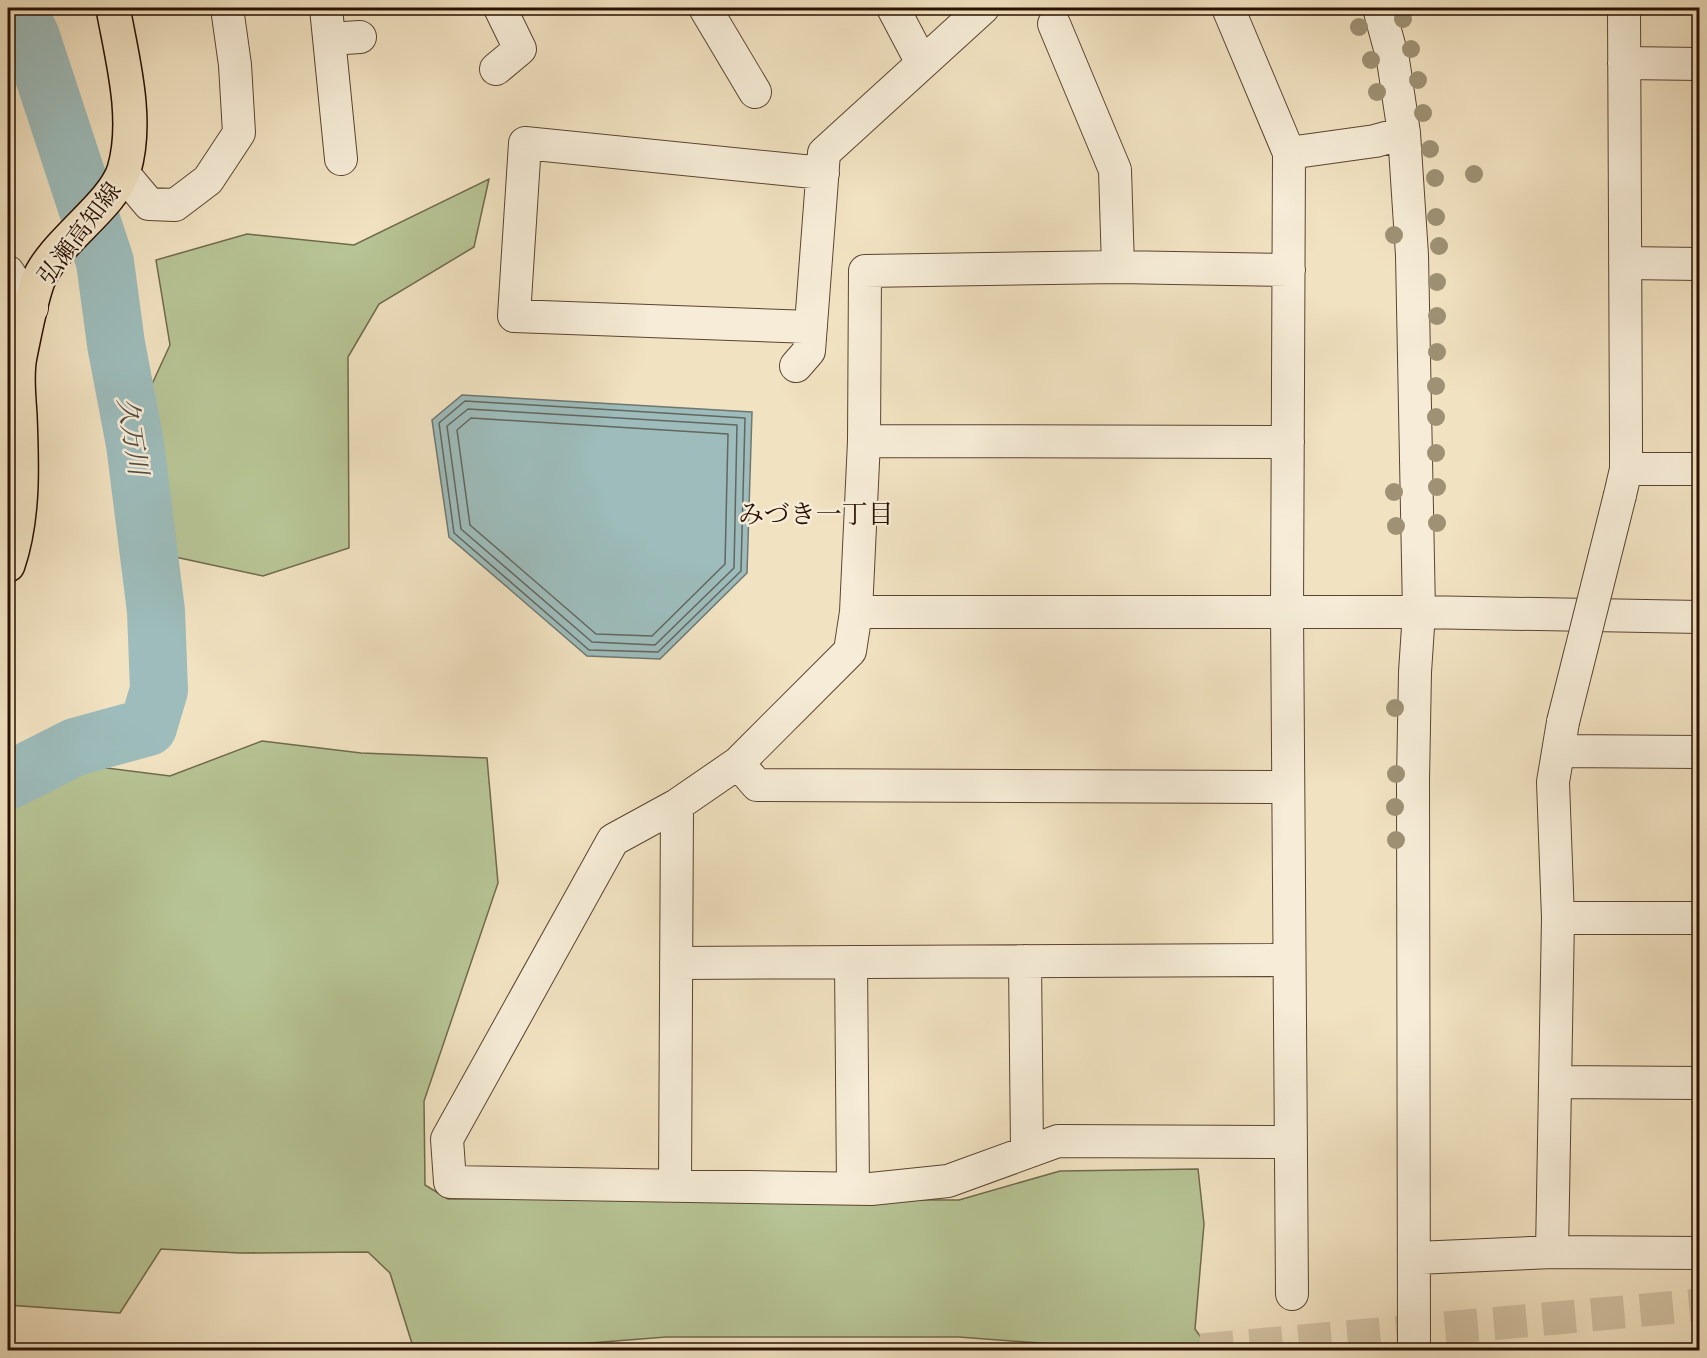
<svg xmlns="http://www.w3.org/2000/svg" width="1707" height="1358" font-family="'EB Garamond','Noto Serif JP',serif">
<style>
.green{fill:#b7c495;stroke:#706a4b;stroke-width:1.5}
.water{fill:#9dbcbb;stroke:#6f7771;stroke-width:1.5}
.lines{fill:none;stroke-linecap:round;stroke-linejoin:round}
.shore{stroke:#63665e;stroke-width:1.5}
.river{stroke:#9dbcbb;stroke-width:58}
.highway-tunnel{stroke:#d3c2a4;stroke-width:33;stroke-dasharray:33 16;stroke-linecap:butt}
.minor-casing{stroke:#5b4431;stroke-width:34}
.major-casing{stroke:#291001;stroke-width:36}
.minor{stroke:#f6ecd7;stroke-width:32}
.major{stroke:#f1e2c1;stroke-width:33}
.minor-bridge-casing{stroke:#5b4431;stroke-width:34;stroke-linecap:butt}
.minor-bridge{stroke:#f6ecd7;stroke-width:32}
.tree{fill:#9e9174}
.labels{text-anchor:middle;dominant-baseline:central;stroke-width:5;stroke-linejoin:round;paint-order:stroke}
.street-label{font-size:24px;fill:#291001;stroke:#f6ecd7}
.water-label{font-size:26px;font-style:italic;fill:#524c42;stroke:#f6ecd7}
.neighbourhood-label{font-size:26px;fill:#291001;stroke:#f6ecd7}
</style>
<rect width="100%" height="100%" fill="#f1e2c1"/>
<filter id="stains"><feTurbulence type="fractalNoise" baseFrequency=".00333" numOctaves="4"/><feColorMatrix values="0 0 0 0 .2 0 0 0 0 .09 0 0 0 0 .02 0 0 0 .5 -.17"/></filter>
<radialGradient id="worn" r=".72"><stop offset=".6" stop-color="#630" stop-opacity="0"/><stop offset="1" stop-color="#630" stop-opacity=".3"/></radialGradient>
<!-- green -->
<path class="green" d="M489,179L474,247L379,304L348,357L349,548L263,576L157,553L135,486L147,395L170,345L156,260L247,234L354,245Z
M262,741L361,753L487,758L498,883L424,1101L425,1185L448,1199L959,1200L1060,1171L1198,1169L1204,1224L1195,1329L1210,1350H1053V1344L959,1337H666L503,1350H414L390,1273L368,1252L240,1253L161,1249L120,1313L8,1305V807L75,764L170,776Z"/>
<!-- water -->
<path class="water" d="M462,395L752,412L747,573L660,659L587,656L449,537L432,420Z"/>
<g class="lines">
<!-- shore -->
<path class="shore" d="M465,401L745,418L741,571L658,652L589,650L454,533L439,423Z
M468,409L737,425L734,568L655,645L592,642L461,529L447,426Z
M471,418L728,434L725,564L652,636L596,634L470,525L457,430Z"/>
<!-- river -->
<path class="river" d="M8,781L75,747L148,727L159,690L156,611L135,444L116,344L105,262L31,37L17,8"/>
<!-- highway-tunnel -->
<path class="highway-tunnel" d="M1201,1350L1700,1305"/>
<defs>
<path id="minor" d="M326,8L341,159
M705,8L755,92
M893,8L921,61
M1228,8L1289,153
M1379,8L1393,60L1404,133L1412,255L1419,612L1415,672L1413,780L1414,1350
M1054,24L1115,170L1118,267
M329,39L360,37
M1624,63L1700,64
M496,69L520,49L500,8
M123,173L149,204L175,205L208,180L239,133L235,65L227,8
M1625,263L1700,264
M1289,270L1118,267L865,271L864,441L856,612L850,651L738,763L677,805L613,840L447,1139L450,1182L871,1189L948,1181L1058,1141L1291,1142
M8,272L32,308
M811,327L514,316L525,143L823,173
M796,366L809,351L824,153L983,8
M864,441L1288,442
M1626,469H1700
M1620,495L1626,469V440L1624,8
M856,612H1419L1700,617
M1560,751L1700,752
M738,763L757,785L1288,787
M1558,918H1700
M1025,961L1027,1150
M851,962L853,1188
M676,963L1289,960
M1556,1082L1700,1083
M675,1185L677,805
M1552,1252L1558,918L1553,782L1563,722
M1416,1258L1552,1252L1700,1253
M1292,1294L1287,611L1289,153L1375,141L1404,133"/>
<path id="major" d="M8,565C24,518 22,465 20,416C19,397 16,375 20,356C24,337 31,299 38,281C52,244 113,206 124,170C139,119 122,58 113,8"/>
</defs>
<!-- minor casing -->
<use href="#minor" class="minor-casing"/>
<!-- major casing -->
<use href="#major" class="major-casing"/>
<!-- minor -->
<use href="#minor" class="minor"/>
<!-- major -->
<use href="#major" class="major"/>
<defs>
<path id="minor-bridge" d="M1563,722L1620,495"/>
</defs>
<!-- minor-bridge casing -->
<use href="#minor-bridge" class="minor-bridge-casing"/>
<!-- minor-bridge -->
<use href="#minor-bridge" class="minor-bridge"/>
</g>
<!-- trees -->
<g class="tree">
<circle cx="1403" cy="19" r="9"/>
<circle cx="1359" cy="27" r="9"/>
<circle cx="1411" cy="49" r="9"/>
<circle cx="1371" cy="60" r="9"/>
<circle cx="1418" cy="80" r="9"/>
<circle cx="1377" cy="92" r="9"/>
<circle cx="1423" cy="113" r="9"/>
<circle cx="1430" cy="149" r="9"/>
<circle cx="1474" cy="174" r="9"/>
<circle cx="1435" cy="178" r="9"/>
<circle cx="1436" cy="217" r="9"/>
<circle cx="1394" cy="235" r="9"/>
<circle cx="1439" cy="246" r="9"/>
<circle cx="1437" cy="282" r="9"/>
<circle cx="1437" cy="316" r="9"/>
<circle cx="1437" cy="352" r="9"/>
<circle cx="1436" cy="386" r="9"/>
<circle cx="1436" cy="417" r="9"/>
<circle cx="1436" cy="453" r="9"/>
<circle cx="1437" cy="487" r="9"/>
<circle cx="1394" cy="492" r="9"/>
<circle cx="1437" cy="523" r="9"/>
<circle cx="1396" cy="526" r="9"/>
<circle cx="1395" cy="708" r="9"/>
<circle cx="1396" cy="774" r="9"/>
<circle cx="1395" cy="807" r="9"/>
<circle cx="1396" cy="840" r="9"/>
</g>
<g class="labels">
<!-- street labels -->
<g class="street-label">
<text transform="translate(79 233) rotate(-53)">弘瀬高知線</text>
</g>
<!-- water labels -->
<g class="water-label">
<text transform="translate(133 436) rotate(81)">久万川</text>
</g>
<!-- neighbourhood labels -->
<g class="neighbourhood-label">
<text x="816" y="514">みづき一丁目</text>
</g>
</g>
<!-- margin -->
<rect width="1707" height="1358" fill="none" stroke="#f1e2c1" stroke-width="30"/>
<rect x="9" y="9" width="1689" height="1340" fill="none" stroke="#291001" stroke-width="3"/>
<rect x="15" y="15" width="1677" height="1328" fill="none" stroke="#291001" stroke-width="1.5"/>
<rect width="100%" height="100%" filter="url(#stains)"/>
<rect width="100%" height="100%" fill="url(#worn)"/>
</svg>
